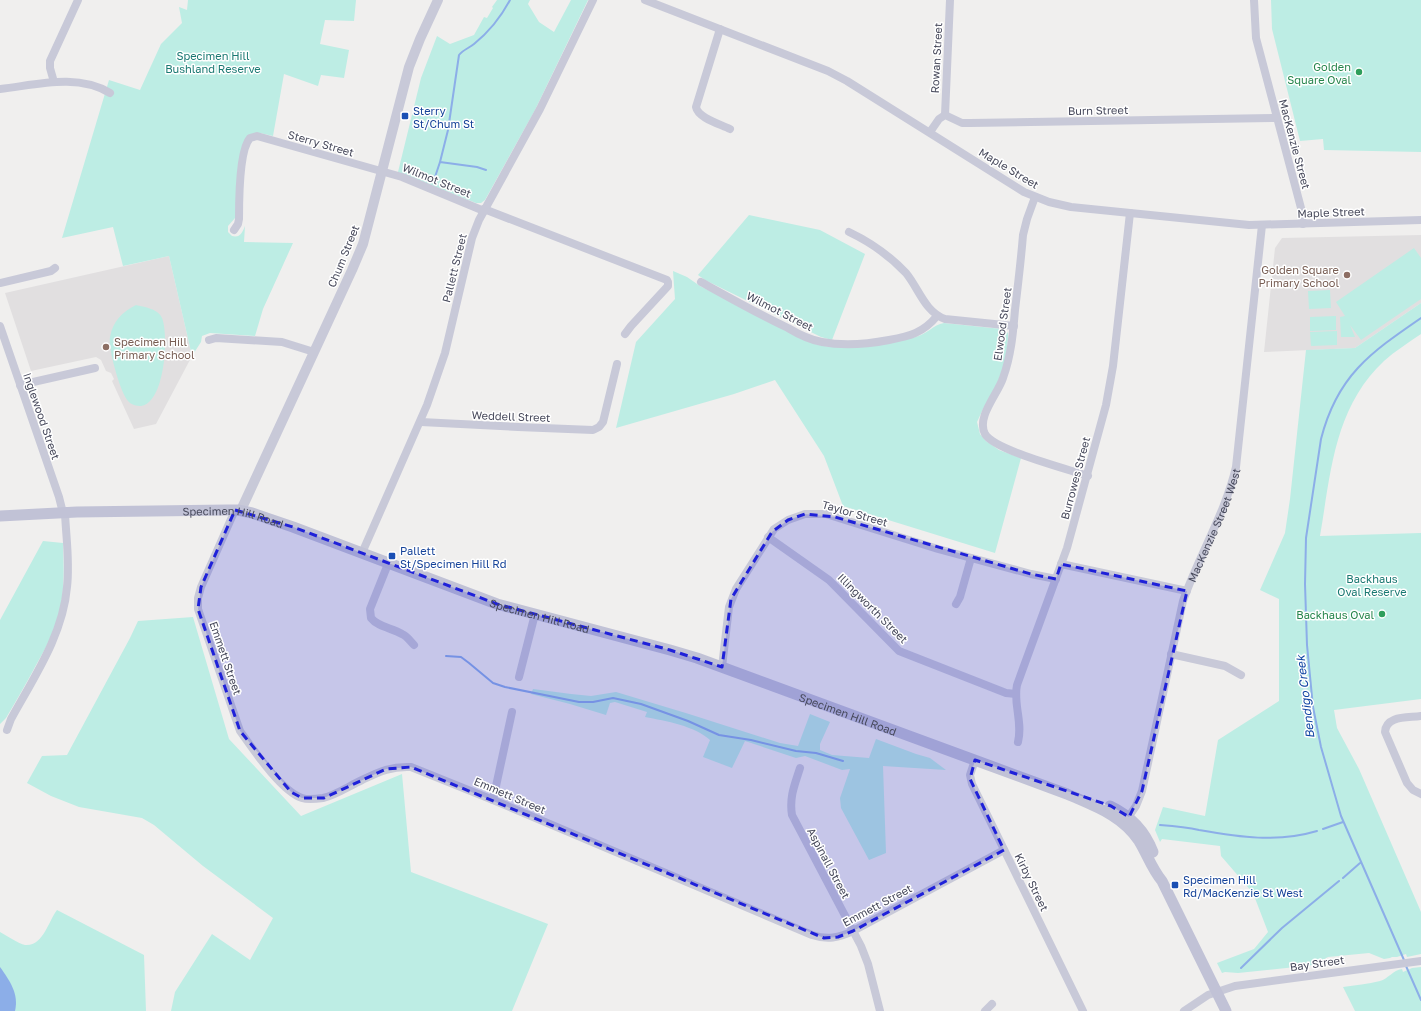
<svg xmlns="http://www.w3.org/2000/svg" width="1421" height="1011" font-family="'Golos Text',sans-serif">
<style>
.education{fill:#e1dfe0}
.green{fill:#bdede4}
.water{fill:#8caee8}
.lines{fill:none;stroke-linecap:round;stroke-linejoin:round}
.stream{stroke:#8caee8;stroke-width:2}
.minor{stroke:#c8c9d8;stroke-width:8}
.tertiary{stroke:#c8c9d8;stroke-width:10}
.secondary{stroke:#c1c2d6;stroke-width:11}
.marked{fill:#1f21d9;fill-opacity:0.2;stroke:#1f21d9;stroke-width:3;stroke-dasharray:8 5;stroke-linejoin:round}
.leisure-dot{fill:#2e9e5b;stroke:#fff;stroke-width:1.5}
.transit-dot{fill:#1a4fb4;stroke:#fff;stroke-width:1.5}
.education-dot{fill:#8d6e63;stroke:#fff;stroke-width:1.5}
.labels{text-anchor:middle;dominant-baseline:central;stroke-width:3;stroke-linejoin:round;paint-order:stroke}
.park-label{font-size:11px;fill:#1a7972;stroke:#fff}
.street-label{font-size:11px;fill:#47495b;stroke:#fff}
.leisure-label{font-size:11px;fill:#27864d;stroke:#fff;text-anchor:end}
.transit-label{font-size:11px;fill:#164399;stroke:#fff;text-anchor:start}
.education-label{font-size:11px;fill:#785e54;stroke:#fff;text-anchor:end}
.water-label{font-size:12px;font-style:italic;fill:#1146a3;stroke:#fff}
</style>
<rect width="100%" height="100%" fill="#f0efee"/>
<!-- education -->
<path class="education" d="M1421,235V303L1355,348L1264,352L1275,248L1282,238Z
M169,256L192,356L156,424L134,429L112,381L114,379L111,373L106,371L101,360L96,357L31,371L5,293Z"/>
<!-- green -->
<path class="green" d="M188,0H356L354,21L325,20L320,44L349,50L344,78L321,75L318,86L284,74L273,136L260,133L249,135L236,217L228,226V232L232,236C240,238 242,233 245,226L244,242L293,243L263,309L255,336L210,333L202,336L201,342L192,356L169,256L123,266L113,227L62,238L109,80L140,90L161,44L182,23L179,7L187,10Z
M497,0H530L528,4L539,22L554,32L571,0H588L535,110L485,200L481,203H476L398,172L421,78L437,36L450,44L474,35L484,17L487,18L493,8L492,7Z
M1271,0H1421V152L1324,150L1323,139L1300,141L1272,29Z
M749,215L820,230L865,254L832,340L821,337L705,280L698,275Z
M1414,248L1421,258V299L1361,340L1350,325L1355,337H1341L1340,317L1345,316L1336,302Z
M673,271L687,277L700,286L815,344L830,347L916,337C927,334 933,325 944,323L1002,329L1008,333V339L1005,364L996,386L983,409L977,422L980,434L986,441L999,450L1021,458L995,553L843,506L824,456L775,380L734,394L616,428L636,342L675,299Z
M1330,290L1331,308L1309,309L1308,291Z
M1421,303V334C1408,343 1395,351 1384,361C1334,408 1331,472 1320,536L1421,533V699L1334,710L1337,728L1359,769L1421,912V954L1407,957L1406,954L1397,957H1392L1390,958L1384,959L1369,953L1328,957L1314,965L1238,973L1225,972L1222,973L1217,963L1254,949L1268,932L1253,893L1221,856L1220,846L1162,839L1160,842L1155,830L1163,807L1205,816L1218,740L1279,701V599L1260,590L1285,533L1290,499L1306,350L1355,348Z
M136,305C144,307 159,309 162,318C169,335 165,403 141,406C137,406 131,405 128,401C120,392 108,348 110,337C113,321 122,312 136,305Z
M1336,316V330L1310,331V317Z
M1337,331V345L1311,346L1310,332Z
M43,541L63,543C64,570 65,596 57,622C52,638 43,652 35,667C26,684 16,701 6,718L0,724V620Z
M193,617L229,739L301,816L402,774L411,872L548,924L512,1011H171L175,992L212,934L250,960L273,918L203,866L154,825L142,818L79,807L51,796L27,783L42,756L67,755L130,638L138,621Z
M533,689L571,694L591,696L616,692L689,714L780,743L798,746L810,714L830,722L820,744V750L832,755L869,758L876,739L916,754L930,758L946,770L883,766L886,853L869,860L841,808L840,798L850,769L842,770L805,756L796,758L745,741L732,768L703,757L710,740C695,726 666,721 645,717L647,712L615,702L610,703L606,715L570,704L531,694Z
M57,910L144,955L146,1011H0V932C6,935 19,944 25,945C43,947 49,920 57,910Z
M1421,967V1011H1355L1343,987C1355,985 1368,984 1380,981C1388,979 1393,970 1402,969L1403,972L1412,968Z"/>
<!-- water -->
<path class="water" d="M0,967C10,981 19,994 15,1011H0Z"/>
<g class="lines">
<!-- stream -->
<path class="stream" d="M440,162L477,167L486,170
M435,177L440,162L448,130L459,55C463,50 469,48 474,44C489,32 501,17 510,0
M446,656L461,657L469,663L493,683L505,687L579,702H593L613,698L641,704L688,721L719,735L751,740L796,751L816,753L843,761
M1160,825C1173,826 1186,827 1199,830C1239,837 1277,843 1317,831
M1323,829L1343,822
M1343,878L1360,863
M1404,960L1341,816L1321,747L1313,707L1307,645L1305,584L1306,538L1321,439C1337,376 1370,353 1421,318
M1406,966L1421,1000
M1241,968L1282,928L1339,881"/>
<!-- minor -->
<g class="minor">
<path d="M645,0L828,71L847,81L1024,192L1049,202L1071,207L1249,225L1421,220"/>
<path d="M1254,0L1256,38L1301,208L1303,224"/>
<path d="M720,29L696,107C698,118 720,124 730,129"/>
<path d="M54,82L50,68V61L78,0"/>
<path d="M0,89C36,85 77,73 110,93"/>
<path d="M945,115L950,0"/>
<path d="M930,132L939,119L945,115L962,123H970L1277,118"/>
<path d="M1035,197L1027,219L1023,235C1021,260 1018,285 1015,310C1013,334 1011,356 1003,378C998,394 976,417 985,434C994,450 1067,469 1088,476"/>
<path d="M484,209L667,280L668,282V286L631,326L625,334"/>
<path d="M234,230L238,224L239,219C239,202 239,150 250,138L257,136L402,177L484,211"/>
<path d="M849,232C870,242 890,256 906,273C919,289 925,312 945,319L1014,326"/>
<path d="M701,282C730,298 758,314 788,328C798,334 810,340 822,342C843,346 868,344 889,340C910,336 923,333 937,316"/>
<path d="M0,283L51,271L55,268"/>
<path d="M0,326L59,497L63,513"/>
<path d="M209,340L216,338L282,342L314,352"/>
<path d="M20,385L95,368"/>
<path d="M421,422L518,427L593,430L599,427L603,422L617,364"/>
<path d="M235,510L201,587L198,598V609L240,731C253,749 281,791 302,798C308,800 316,799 323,798C336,795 349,786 362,780C379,772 391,766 411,767L493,800L812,935C827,940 839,938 853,931L1004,850"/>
<path d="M768,537L829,580L899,651L1006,693L1016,694"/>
<path d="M362,553L427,405L445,353L472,238L479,220L540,109L593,0"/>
<path d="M388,564L370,609L371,618C378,627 392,628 402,634C407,636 410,641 414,645"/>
<path d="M1061,564L1187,591"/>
<path d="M956,604L960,597L971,558"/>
<path d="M1171,654L1225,666L1241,675"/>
<path d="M722,667L729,607L736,589L774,529L788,520L805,514H826L938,549L1031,574L1056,579"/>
<path d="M519,677L535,614"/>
<path d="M1421,716C1408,718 1386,715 1385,732L1407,783L1413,790L1421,794"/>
<path d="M7,730L11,719C34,677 63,635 67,587C70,562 66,537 65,513"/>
<path d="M1018,742C1023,722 1013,704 1017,685L1067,548L1106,405L1113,366L1130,213"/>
<path d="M975,760L970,775L972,784L1083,1011"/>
<path d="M800,768C795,784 789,797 792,815L861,946L868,964L880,1011"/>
<path d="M493,800L512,712"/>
<path id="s1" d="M1125,822L1136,806L1142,791L1183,601C1199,555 1225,514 1236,467L1262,225"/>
<path d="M985,1011L992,1004"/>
<path d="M1184,1011L1208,995L1235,986L1421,961"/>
</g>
<!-- tertiary -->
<path class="tertiary" d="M241,510L352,270L363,244L409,67L420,39L438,0"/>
<!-- secondary -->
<g class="secondary">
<path id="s2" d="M0,516L77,512L228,510H238L252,513L293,527L497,604L670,650L697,658L1067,794C1094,806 1122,815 1139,841C1147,854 1152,869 1162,881L1226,1011"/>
<path d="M1110,806C1131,816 1145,831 1153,852"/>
</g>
</g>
<!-- marked area -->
<path class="marked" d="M235,510L293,527L497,604L670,650L722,667L731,599L772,532L788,520L805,514L835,517L1031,574L1056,579L1061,564L1187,591L1142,791L1129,817L1111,806L975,760L970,779L1004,850L853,931L838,937L824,938L411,767L386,769L324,798H302L291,792L240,731L198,609L201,587Z"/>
<!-- markers -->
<g class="leisure-dot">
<circle cx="1359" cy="72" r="4"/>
<circle cx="1382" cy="614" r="4"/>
</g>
<g class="transit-dot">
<rect x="401" y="112" width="8" height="8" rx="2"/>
<rect x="388" y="552" width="8" height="8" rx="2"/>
<rect x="1171" y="881" width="8" height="8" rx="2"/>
</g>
<g class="education-dot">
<circle cx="1347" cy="275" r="4"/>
<circle cx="106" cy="347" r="4"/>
</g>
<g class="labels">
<!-- park labels -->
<g class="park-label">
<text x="213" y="55">Specimen Hill<tspan x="213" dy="13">Bushland Reserve</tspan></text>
<text x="1372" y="578">Backhaus<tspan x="1372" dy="13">Oval Reserve</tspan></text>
</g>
<!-- street labels -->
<g class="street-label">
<text transform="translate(936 58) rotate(-87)">Rowan Street</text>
<text transform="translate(1098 110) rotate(-1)">Burn Street</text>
<text transform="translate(321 143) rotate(16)">Sterry Street</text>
<text transform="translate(1295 144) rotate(75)">MacKenzie Street</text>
<text transform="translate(1009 168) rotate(31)">Maple Street</text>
<text transform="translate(437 180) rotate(22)">Wilmot Street</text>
<text transform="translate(1331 212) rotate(-2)">Maple Street</text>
<text transform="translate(343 256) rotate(-68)">Chum Street</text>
<text transform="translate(454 268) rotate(-76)">Pallett Street</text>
<text transform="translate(780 311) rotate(27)">Wilmot Street</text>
<text transform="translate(1002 324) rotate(-82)">Elwood Street</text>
<text transform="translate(42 416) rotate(71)">Inglewood Street</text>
<text transform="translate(511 416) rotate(2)">Weddell Street</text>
<text transform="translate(1075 478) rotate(-75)">Burrowes Street</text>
<text transform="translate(855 513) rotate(16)">Taylor Street</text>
<text stroke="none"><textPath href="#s2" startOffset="234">Specimen Hill Road</textPath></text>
<text stroke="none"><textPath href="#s1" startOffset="312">MacKenzie Street West</textPath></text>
<text transform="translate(873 608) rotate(45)">Illingworth Street</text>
<text stroke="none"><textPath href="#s2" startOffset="558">Specimen Hill Road</textPath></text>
<text transform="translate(226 658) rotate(71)">Emmett Street</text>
<text stroke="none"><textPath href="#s2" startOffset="882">Specimen Hill Road</textPath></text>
<text transform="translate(510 795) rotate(23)">Emmett Street</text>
<text transform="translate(829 863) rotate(62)">Aspinall Street</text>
<text transform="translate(1032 882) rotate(64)">Kirby Street</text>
<text transform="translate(877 905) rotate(-28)">Emmett Street</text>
<text transform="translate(1317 963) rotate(-8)">Bay Street</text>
</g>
<!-- leisure labels -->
<g class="leisure-label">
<text x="1351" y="66">Golden<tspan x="1351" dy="13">Square Oval</tspan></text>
<text x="1374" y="614">Backhaus Oval</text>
</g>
<!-- transit labels -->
<g class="transit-label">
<text x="413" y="110">Sterry<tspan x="413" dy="13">St/Chum St</tspan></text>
<text x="400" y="550">Pallett<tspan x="400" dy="13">St/Specimen Hill Rd</tspan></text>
<text x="1183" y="879">Specimen Hill<tspan x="1183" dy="13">Rd/MacKenzie St West</tspan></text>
</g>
<!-- education labels -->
<g class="education-label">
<text x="1339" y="269">Golden Square<tspan x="1339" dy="13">Primary School</tspan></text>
<text x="114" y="341" text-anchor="start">Specimen Hill<tspan x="114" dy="13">Primary School</tspan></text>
</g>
<!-- water labels -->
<g class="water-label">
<text transform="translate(1305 697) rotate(-97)">Bendigo Creek</text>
</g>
</g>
</svg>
